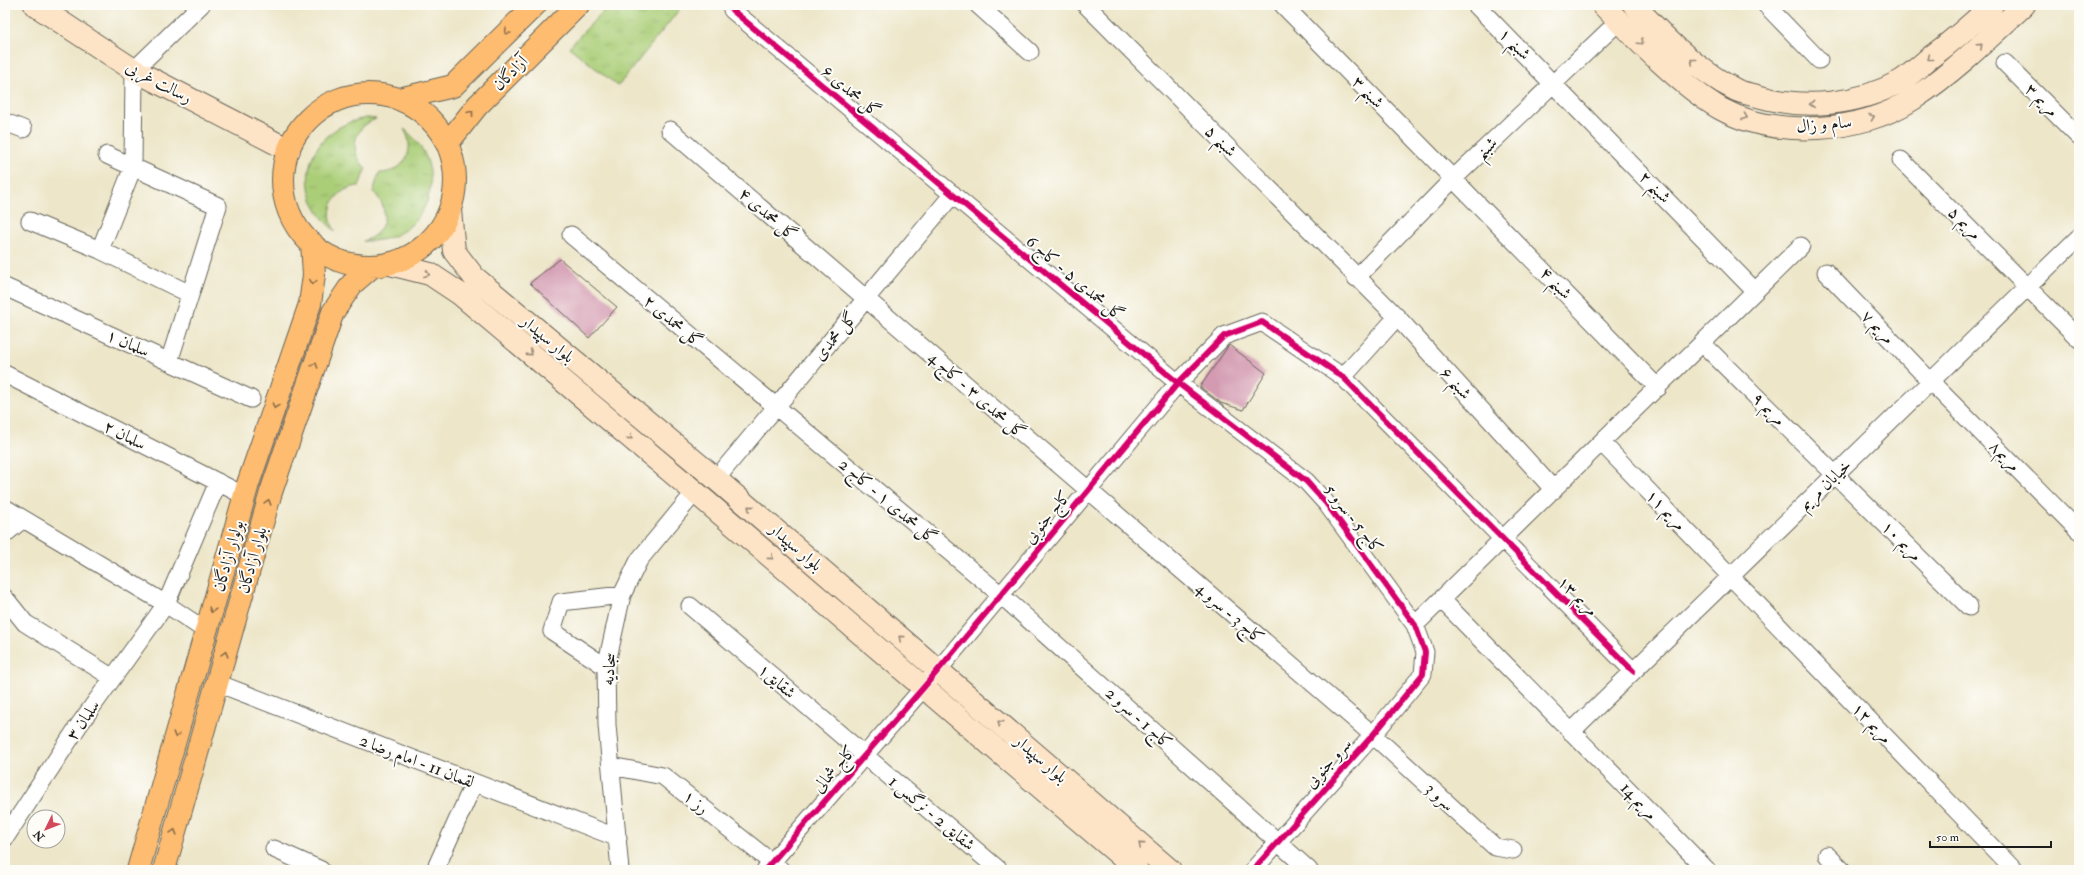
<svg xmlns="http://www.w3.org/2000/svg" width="2084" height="875" font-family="'IM FELL Double Pica',Amiri,serif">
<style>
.grass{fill:url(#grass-tufts);stroke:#63754a}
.building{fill:#d39ab1}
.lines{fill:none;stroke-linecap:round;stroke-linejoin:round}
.street-casing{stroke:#656359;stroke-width:19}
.secondary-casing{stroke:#656359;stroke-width:24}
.primary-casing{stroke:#656359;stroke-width:24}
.street{stroke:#fff;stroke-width:17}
.secondary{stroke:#fee4c6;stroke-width:22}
.primary{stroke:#fdbc70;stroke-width:22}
.cycleway-casing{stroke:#fdfcf7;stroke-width:8}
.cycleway{stroke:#d6006c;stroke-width:6}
.oneway{stroke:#8c6c46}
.oneway2{stroke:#988a7a}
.labels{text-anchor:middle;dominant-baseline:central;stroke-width:4;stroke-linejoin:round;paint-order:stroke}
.street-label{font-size:17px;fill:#1c1c1c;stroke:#fdfcf7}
</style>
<defs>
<pattern id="grass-tufts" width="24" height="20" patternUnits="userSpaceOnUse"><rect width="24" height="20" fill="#aace77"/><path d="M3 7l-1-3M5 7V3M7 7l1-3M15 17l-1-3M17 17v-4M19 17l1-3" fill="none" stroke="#92b066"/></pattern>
</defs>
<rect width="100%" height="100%" fill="#fdfcf7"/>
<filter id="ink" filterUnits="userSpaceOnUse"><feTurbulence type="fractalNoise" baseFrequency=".025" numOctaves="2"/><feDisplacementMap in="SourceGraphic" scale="8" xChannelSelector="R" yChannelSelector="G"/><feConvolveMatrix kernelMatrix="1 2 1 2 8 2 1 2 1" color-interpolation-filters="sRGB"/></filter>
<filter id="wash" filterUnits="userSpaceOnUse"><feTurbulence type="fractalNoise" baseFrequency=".012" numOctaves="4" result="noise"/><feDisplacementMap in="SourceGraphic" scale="16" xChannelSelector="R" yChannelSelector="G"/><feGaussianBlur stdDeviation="0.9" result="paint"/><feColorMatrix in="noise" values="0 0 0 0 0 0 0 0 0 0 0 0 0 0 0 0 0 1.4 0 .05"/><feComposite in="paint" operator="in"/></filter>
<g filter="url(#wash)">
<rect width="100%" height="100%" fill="#ede6c9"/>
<!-- grass -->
<path class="grass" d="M609,5H683L618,86L569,47Z
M367,118L376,119C353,127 348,152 366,168L359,186C335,188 323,210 335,231C288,191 306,127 367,118Z
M404,129C455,169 428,244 363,241C387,234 391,208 373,192L379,173C404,173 417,150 404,129Z"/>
<g id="blocks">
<!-- building -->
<path class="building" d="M560,259L617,307L589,338L530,283Z
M1229,345L1266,373L1243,410L1221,403L1200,387Z"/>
</g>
</g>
<g filter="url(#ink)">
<use href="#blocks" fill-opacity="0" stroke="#656359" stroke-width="1"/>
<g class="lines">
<defs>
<path id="street" d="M978,5L1030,52
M1086,5L1397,317L1554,490
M1283,5L1658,388
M1476,5L1755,291
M1766,5L1819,60
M732,10L1178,383L1306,481L1326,503L1415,625L1425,652L1423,674L1373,735L1253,870
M2005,63L2079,137
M5,122L23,129
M670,130L1373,735L1495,847L1513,850
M1901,160L2079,339
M30,221L100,250L190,294
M571,235L1001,595L1309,870
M100,250L133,167L107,155
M1826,272L1931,382L2078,530
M1356,278L1453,179L1619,21
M5,287L251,399
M1702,343L1969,607
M169,362L218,206L133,167L134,70L201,5
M5,374L245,496
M1343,377L1397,317
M1602,443L2014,870
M716,479L953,194
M5,508L166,604L206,631
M5,534L22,520
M5,598L25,623L113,678
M1442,600L1707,870
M690,606L999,870
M1415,625L1801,246
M606,667L552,631L561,602L622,595
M217,683L618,838
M1571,732L2079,237
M611,766L663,776L781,870
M5,838L79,725L166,604L218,482
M274,849L321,870
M1827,855L1842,870
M435,870L474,783
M620,870L607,725L606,667L622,595L639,560L695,492
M765,870L924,687L1178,383L1224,336L1262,322L1343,377L1633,671"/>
<path id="secondary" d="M35,5L134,70L289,150
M1603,5C1635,38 1682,87 1721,109C1776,139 1861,133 1913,99C1953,73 1990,37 2024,5
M1634,5C1664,37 1696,70 1736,90C1742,93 1750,94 1757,96C1805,110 1857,105 1901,81C1910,75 1919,67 1927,60C1950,43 1971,25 1992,5
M450,210L454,251L474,277L716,479L1170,870
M390,264L430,274L460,294L695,492L1137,870"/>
<path id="primary" d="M283 180a86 86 0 1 1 172 0a86 86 0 1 1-172 0Z
M399,99L453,86L535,5
M447,144L477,106L578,5
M138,870L248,484L310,304L314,275L312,243
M164,870L271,492L333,312L352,284L373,266"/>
</defs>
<!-- street casing -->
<use href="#street" class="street-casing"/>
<!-- secondary casing -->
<use href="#secondary" class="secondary-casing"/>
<!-- primary casing -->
<use href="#primary" class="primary-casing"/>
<!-- street -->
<use href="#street" class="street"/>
<!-- secondary -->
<use href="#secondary" class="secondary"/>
<!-- primary -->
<use href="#primary" class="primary"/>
<defs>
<path id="cycleway" d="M732,10L1178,383L1306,481L1326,503L1415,625L1425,652L1423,674L1373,735L1253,870
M765,870L924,687L1178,383L1224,336L1262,322L1343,377L1633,671"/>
</defs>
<!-- cycleway casing -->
<use href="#cycleway" class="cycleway-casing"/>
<!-- cycleway -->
<use href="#cycleway" class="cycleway"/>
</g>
<!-- one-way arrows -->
<defs><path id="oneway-chevron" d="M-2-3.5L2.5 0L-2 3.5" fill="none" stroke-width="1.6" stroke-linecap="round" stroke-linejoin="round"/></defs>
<g class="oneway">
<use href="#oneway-chevron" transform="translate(507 32) rotate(135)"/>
<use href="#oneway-chevron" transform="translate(471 113) rotate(-52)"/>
<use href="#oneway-chevron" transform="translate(313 282) rotate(98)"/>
<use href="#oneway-chevron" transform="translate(315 365) rotate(-71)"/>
<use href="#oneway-chevron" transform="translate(275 406) rotate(109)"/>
<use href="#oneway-chevron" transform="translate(268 502) rotate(-74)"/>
<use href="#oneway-chevron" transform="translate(212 610) rotate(106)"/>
<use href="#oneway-chevron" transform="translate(225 654) rotate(-74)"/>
<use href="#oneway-chevron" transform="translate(176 735) rotate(106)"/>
<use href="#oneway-chevron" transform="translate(174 832) rotate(-74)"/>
</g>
<g class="oneway2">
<use href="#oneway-chevron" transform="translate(1641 42) rotate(43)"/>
<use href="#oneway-chevron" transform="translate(1980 46) rotate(-42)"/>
<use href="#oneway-chevron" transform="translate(1930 58) rotate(142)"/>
<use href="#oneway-chevron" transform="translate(1693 61) rotate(-141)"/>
<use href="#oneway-chevron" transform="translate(1812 104) rotate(175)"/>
<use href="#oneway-chevron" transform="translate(1745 117) rotate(20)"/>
<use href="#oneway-chevron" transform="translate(1872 117) rotate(-20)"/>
<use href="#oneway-chevron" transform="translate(427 274) rotate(21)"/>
<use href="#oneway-chevron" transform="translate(530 353) rotate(40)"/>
<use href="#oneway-chevron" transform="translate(630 437) rotate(40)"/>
<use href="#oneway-chevron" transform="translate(750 508) rotate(-139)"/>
<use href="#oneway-chevron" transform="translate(771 557) rotate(41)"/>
<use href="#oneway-chevron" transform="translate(901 638) rotate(-139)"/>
<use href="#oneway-chevron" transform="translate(1000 723) rotate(-139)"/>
<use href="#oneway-chevron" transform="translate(1141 845) rotate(-139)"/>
</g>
</g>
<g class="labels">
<!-- street labels -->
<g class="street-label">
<text transform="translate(1515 44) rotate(45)">شبنم ۱</text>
<text transform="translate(510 73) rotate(-45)">آزادگان</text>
<text transform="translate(159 82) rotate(28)">رسالت غربی</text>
<text transform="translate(851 91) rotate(40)">گل محمدی ۶</text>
<text transform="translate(1368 92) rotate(46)">شبنم ۳</text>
<text transform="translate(2042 100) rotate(45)">مریم ۳</text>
<text transform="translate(1824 124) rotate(-5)">سام و زال</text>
<text transform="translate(1221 141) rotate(45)">شبنم ۵</text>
<text transform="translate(1486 148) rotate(-44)">شبنم</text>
<text transform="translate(1655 187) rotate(46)">شبنم ۲</text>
<text transform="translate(768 214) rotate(41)">گل محمدی ۴</text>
<text transform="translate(1965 223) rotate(45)">مریم ۵</text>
<text transform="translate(1075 278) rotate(40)">گل محمدی ۵ - کاج 6</text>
<text transform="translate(1556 283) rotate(46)">شبنم ۴</text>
<text transform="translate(673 321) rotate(40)">گل محمدی ۲</text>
<text transform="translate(1878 327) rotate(46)">مریم ۷</text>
<text transform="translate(835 336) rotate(-50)">گل محمدی</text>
<text transform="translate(548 339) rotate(40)">بلوار سپیدار</text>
<text transform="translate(128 343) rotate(24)">سلمان ۱</text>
<text transform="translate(1456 383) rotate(48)">شبنم ۶</text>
<text transform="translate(977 395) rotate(41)">گل محمدی ۳ - کاج 4</text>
<text transform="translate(1769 409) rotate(45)">مریم ۹</text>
<text transform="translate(125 435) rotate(27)">سلمان ۲</text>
<text transform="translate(2005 456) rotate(45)">مریم۸</text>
<text transform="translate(1825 485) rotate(-44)">خیابان مریم</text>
<text transform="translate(888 501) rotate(40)">گل محمدی ۱ - کاج 2</text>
<text transform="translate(1666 510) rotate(46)">مریم ۱۱</text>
<text transform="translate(1047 517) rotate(-50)">کاج جنوبی</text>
<text transform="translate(1354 519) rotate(52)">کاج 5 - سرو 5</text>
<text transform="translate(1902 541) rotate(45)">مریم ۱۰</text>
<text transform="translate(796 547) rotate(41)">بلوار سپیدار</text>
<text transform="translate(228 556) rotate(-74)">بولوار آزادگان</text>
<text transform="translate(252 560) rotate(-74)">بلوار آزادگان</text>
<text transform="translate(1578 596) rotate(45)">مریم ۱۳</text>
<text transform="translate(1230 613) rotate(41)">کاج 3 - سرو 4</text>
<text transform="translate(609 669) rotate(-84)">سجادیه</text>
<text transform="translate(777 681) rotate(41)">شقایق۱</text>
<text transform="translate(1139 718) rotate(42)">کاج 1 - سرو 2</text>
<text transform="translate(83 720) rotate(-55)">سلمان ۳</text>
<text transform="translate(1872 723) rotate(46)">مریم ۱۲</text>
<text transform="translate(1041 759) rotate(41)">بلوار سپیدار</text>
<text transform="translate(417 761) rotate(21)">لقمان 11 - امام رضا 2</text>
<text transform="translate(1328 763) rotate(-48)">سرو جنوبی</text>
<text transform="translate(834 769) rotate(-49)">کاج شمالی</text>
<text transform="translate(1440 797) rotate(43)">سرو 3</text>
<text transform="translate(1639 801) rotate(46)">مریم 14</text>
<text transform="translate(696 802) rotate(39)">رز ۱</text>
<text transform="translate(932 813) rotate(40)">شقایق 2 - نرگس 1</text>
</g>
</g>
<!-- margin -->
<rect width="2084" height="875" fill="none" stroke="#fdfcf7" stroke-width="20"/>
<!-- north arrow -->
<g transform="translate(46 829) rotate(227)"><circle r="19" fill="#fdfcf7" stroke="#a3a29f"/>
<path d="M0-3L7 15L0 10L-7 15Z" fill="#d1495b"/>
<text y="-6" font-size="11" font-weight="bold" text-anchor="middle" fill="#1c1c1c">N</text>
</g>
<!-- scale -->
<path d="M1930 841v6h121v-6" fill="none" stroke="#1c1c1c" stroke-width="2"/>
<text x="1936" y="841" font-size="12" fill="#1c1c1c" stroke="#fdfcf7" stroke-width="3" paint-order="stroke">50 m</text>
</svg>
